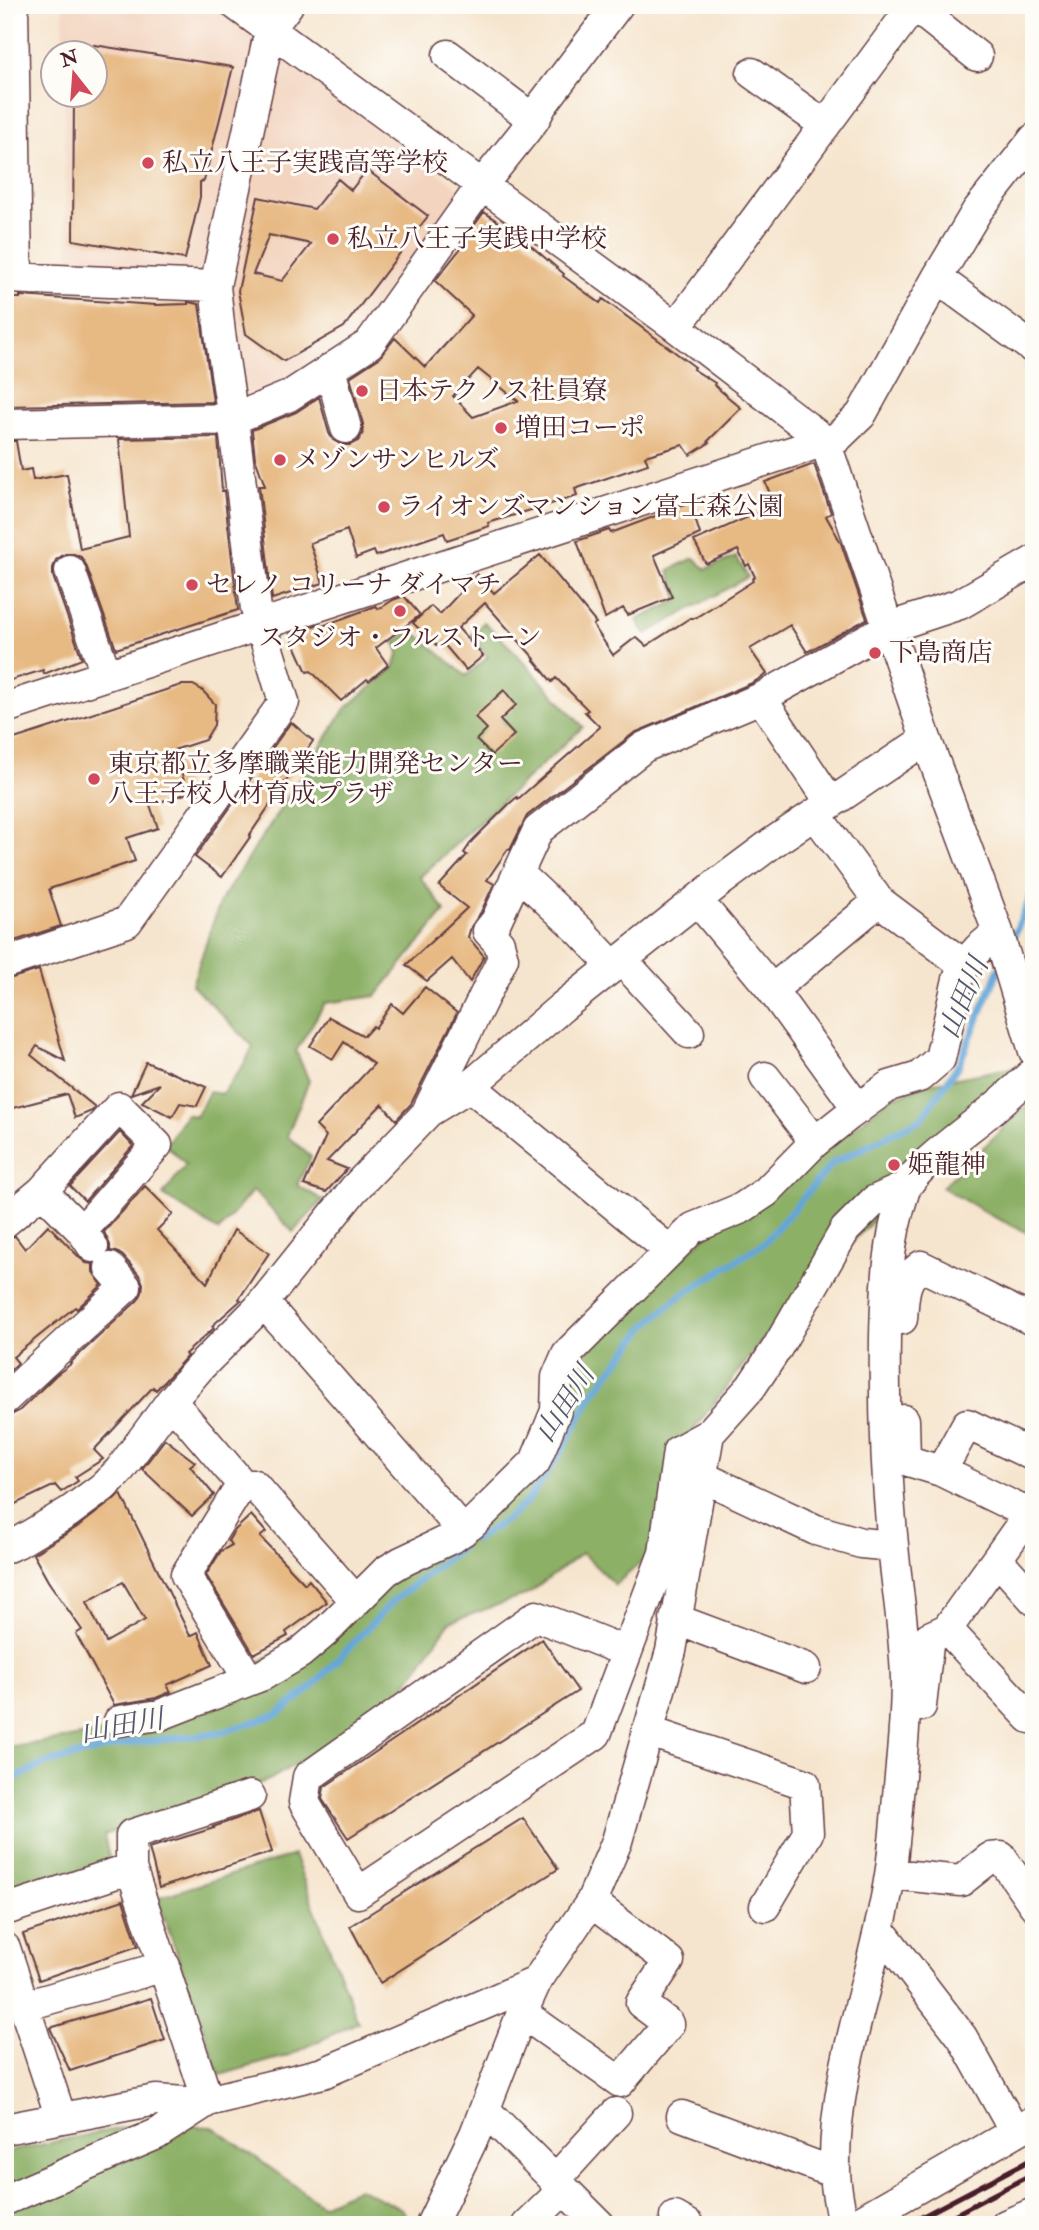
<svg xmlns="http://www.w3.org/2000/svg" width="1039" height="2230" font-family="'IM FELL Double Pica','Noto Serif JP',serif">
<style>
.built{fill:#f3d4bf}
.forest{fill:#8cb066;stroke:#6b6848;stroke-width:2}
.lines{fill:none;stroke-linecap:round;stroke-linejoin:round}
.stream{stroke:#64a6d8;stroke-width:7}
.building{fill:#e7ba84;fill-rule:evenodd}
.minor-casing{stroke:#643d43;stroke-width:33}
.minor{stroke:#fff;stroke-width:30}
.rail{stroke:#4a1f2b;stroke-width:5}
.poi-dot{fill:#d1495b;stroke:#fdfcf7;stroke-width:2.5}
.labels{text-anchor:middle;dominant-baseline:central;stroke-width:6;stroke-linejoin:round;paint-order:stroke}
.poi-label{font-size:26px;fill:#4a1f2b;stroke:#fdfcf7;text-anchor:start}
.water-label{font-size:28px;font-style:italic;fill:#545570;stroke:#fdfcf7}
</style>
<rect width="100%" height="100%" fill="#fdfcf7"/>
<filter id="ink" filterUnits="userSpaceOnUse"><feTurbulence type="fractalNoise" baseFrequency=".0143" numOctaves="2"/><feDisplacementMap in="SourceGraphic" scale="14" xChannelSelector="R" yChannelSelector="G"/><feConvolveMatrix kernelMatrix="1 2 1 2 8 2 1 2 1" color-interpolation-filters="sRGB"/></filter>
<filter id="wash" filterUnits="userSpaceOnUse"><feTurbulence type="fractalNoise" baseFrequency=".00686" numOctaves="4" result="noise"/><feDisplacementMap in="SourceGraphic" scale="28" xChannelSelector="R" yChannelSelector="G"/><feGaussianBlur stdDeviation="1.57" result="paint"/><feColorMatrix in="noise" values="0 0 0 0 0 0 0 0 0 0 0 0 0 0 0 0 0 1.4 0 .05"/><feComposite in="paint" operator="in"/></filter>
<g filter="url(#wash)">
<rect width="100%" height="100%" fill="#f6e5ce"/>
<!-- built -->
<path class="built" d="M63,5H218L259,33L208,278L71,270L66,232L64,95L94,94V52H64Z
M278,51L463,191L362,335L286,385L242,402L225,287Z"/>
<!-- forest -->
<path class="forest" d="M736,557L748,577L646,634L637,620L678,600L669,570L694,558L706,569Z
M484,622L513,650L583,727L420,877L445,911L376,996L325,1003L296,1051L309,1081L287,1136L311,1157L297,1185L323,1200L293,1232L253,1190L219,1231L163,1195L186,1164L166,1145L186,1114L196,1117L209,1092L222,1094L246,1061L253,1046L192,985L220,902L345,709L394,668L399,652L395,642L412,630L466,676L488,657L471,636Z
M1025,1065L784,1312L695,1428L652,1553L615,1585L582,1553L528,1594L450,1622L391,1706L269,1780L104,1835L110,1861L5,1897V1748L165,1723L506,1504L574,1363L701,1240L823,1153L889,1099L931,1083Z
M1034,1099V1236L990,1215L942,1187Z
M294,1855L358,2022L290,2055L220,2075L157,1898Z
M141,2124L213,2127L322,2205L358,2188L402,2209L413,2224L5,2225V2152Z"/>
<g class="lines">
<!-- stream -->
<path class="stream" d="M1011,942L1034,890
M474,1540L509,1518L529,1499L559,1455L595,1391L647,1325L676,1299L764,1243L833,1163L921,1119L959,1064L999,969
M5,1783L46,1763L123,1744L220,1733L278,1714L311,1688L394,1600L461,1548"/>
</g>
<g id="blocks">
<!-- building -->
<path class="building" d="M94,45L233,67L204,181L200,182V197L185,259L73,240L74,94H94Z
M367,170L428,216L344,327L284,361L246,334L238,291L258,197L314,209L338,179L351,190ZM269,235L311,244L282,281L253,274Z
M484,212L523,239L564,274L563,276L600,303L603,299L695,367L693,369L715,383L714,385L741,408L708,441L709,443L690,455L683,445L645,456L648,464L575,489L577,496L488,523L489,526L447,540L444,533L376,556L374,551L356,558L347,530L310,543L323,583L272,599L259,486H265L255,458L252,430L296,412L319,397L329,433L333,440L342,445H350L358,441L363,433V424L350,377L379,358L395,338L425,367L472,315L435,281L464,244L462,243ZM478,369L518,401L473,417L453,396Z
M20,296L156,305L188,304V302L199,304L213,402L5,406V298H20Z
M218,437L222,491H224L238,610L116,649L86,565L81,557L74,554H65L56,560L53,568V576L82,659L44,674L43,670L5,682V441H16L21,471L31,469L33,480L67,474L80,549L129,537L119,439Z
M814,464L831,513L826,516L841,543L867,619L807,652L790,625L750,649L767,674L752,683L634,733L527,816L510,850L508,849L487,880L494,884L481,912L471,927L468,937L484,956L470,982L452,959L427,981L406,965L467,908L439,886L467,855L464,853L472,841L509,804L517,797L518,799L600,727L585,712L588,710L556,678L552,682L534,660L535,659L485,603L458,628L483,656L466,670L442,642L437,646L413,623L431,606L440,614L477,574L494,593L540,555L596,623L593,625L613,655L636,637L646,646L690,618H695L753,581L752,579L755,577L749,564L746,566L738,550L706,564L694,541L775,505L765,482Z
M690,503L700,534L654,555L672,597L628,615L623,608L605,618L577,541L609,530L611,533Z
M404,596L420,615L376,648L388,665L369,681L367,679L341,701L311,671L307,672L290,634L319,624L320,627L376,606L379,609L393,600Z
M181,685H193L202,690L215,704L214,725L205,740L174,750L188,793L150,805L158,828L127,838L135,861L49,889L61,926L5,944V742Z
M504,690L516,705L500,720L514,735L492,755L476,740L487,729L475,717Z
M291,722L313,741L249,836L250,837L222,877L195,857Z
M39,970L65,1061L37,1046L31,1055L95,1107L92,1111L75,1118L67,1094L5,1110V980Z
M425,987L457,1013L411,1104L396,1120L382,1104L327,1161L347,1169L326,1192L304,1185L326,1136L316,1126L374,1064L344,1042L333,1059L310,1046L329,1017L364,1036L373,1026L375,1028L392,1004L403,1013Z
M146,1062L206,1087L197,1106L180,1103L172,1117L142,1102L160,1084L131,1094Z
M120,1132L133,1146L85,1201L70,1186Z
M145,1186L173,1214L157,1230L207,1283L234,1230L269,1253L239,1299L241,1300L212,1326L214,1328L185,1354L187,1356L172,1373L156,1390L153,1387L94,1450L103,1459L75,1477L78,1481L61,1492L55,1485L5,1509V1418L19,1411L56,1375L71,1364L70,1363L138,1300L142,1293L143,1284L140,1276L123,1256L117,1252L110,1251V1245L104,1232Z
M48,1225L79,1257L86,1263L93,1264V1272L102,1285L77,1309L75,1307L13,1357L18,1363L5,1375V1239L15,1236L25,1249Z
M165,1439L195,1462L190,1466L214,1495L192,1516L142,1469Z
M121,1494L190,1636L198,1632L212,1665L167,1685L171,1692L168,1693L156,1698L114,1705L76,1634L82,1630L48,1581L33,1554L79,1526ZM123,1582L145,1620L106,1642L87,1602Z
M251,1515L266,1532L260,1537L305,1584L309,1580L327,1602L286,1632L288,1636L254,1654L206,1575L221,1551L232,1545L228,1541L234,1531Z
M542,1639L578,1691L348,1838L322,1799L324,1787Z
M259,1811L272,1852L159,1888L149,1848L214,1828L213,1827Z
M523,1818L558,1869L380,1983L350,1926Z
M123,1900L138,1946L39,1980L23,1934Z
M151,1998L165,2040L70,2071L50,2028Z"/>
</g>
</g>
<g filter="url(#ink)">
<use href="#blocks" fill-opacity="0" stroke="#643d43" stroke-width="2"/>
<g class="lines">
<defs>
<path id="minor" d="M13,5L17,278
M236,5L676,327L825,441L926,739L998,932L1034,1051
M913,5L977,56
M448,55L534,120
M752,73L825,125
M5,278L215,286
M937,278L1034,349
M676,327L914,5
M330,369L346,428
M5,424L233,419L289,396L369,344L482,185L534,120L542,105L618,5
M70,571L106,674
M5,708L825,441L836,439L861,415L937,278L977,211L1034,139
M831,803L761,698L887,628L960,604L1034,561
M815,814L879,901L964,965
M518,873L580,931L614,967
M697,900L772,990
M623,961L689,1033
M5,963L127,922L284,702L256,609L233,419L220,333L215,286L270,29L288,5
M765,1077L815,1142
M470,1086L670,1251
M858,1109L772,990L879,901
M426,1114L503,958L499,943L488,931L496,921L538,830L644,747L761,698
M42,1191L82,1231L93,1247
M5,1222L42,1191L119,1107L157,1145L82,1231
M264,1303L463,1531
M902,1319C904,1297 902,1280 921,1266L1034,1321
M5,1399L126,1287L110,1268
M171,1401L242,1484L254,1485L356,1601
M904,1420L905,1460L941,1471L1029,1514L1034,1507
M941,1471L967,1424L1034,1456
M703,1477L816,1530L861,1543L893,1546
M242,1484L186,1575L249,1680
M5,1548L17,1543L69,1512L103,1487L119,1471L171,1401L200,1367L258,1309L354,1189L428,1112L470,1086L562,1007L717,884L772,843L926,739
M997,1559L1034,1600
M675,1619L806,1668
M947,1629L1030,1718
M627,1652L536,1616L308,1777L304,1802L358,1893L596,1734L664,1553L678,1451L709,1434
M921,1706L929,1637L947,1629L1029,1514
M119,1721L160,1715L263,1675L300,1653L325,1632L386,1571L401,1562L454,1537L472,1524L535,1462L556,1411L557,1377L567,1354L693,1228L742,1208L766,1192L815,1142L849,1115L889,1086L919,1077L940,1059L958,979L964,965L979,948L998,932
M647,1731L805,1784L808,1833L765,1906
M131,1868V1835L250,1796
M891,1874L961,1881L990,1858L1001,1857L1034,1905
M5,1910L131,1868L208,2101L157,2134L5,2200
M880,1930L962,2037L1015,2132
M5,1948L61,2118
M24,2006L165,1966
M522,2013L620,2082L669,2024L641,2003L669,1961L591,1902
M485,2110L600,2225
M682,2116L835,2173
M5,2129L156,2100L199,2103L323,2073L536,1982
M554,2181L616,2113
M675,2217L689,2225
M431,2225L475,2134L522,2013L536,1982L591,1902L617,1841L671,1651L709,1434L751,1387L777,1348L845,1230L874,1201L905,1187
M527,2225L563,2190
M843,2225C840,2207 835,2188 835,2170C833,2068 875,1974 890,1875C894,1849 896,1822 898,1796C902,1757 906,1719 906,1680C905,1635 897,1590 893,1545C886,1476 884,1407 885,1337C886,1288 888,1239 904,1192C912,1168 967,1131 988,1113C1004,1100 1019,1086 1034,1072
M853,2225L1034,2121
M1006,2225L1034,2213"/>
</defs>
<!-- minor casing -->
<use href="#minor" class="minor-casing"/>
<!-- minor -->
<use href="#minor" class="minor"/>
<!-- rail -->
<path class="rail" d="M906,2225L1034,2158
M935,2225L1034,2173"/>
</g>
</g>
<!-- markers -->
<g class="poi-dot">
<circle cx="148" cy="163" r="7"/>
<circle cx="333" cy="239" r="7"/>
<circle cx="362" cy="391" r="7"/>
<circle cx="501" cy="428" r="7"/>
<circle cx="280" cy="460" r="7"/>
<circle cx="384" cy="507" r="7"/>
<circle cx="192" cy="585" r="7"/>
<circle cx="400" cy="611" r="7"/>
<circle cx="875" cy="653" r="7"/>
<circle cx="94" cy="779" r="7"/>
<circle cx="894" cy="1165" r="7"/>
</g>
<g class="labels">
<!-- poi labels -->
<g class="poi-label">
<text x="162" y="163">私立八王子実践高等学校</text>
<text x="347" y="239">私立八王子実践中学校</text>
<text x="376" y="391">日本テクノス社員寮</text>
<text x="515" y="428">増田コーポ</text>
<text x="294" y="460">メゾンサンヒルズ</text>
<text x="398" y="507">ライオンズマンション富士森公園</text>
<text x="206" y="585">セレノ コリーナ ダイマチ</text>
<text x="400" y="638" text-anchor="middle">スタジオ・フルストーン</text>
<text x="889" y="653">下島商店</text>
<text x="108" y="764">東京都立多摩職業能力開発センター<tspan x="108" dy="30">八王子校人材育成プラザ</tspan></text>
<text x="908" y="1165">姫龍神</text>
</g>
<!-- water labels -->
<g class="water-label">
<text transform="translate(964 998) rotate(-67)">山田川</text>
<text transform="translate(565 1404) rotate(-57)">山田川</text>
<text transform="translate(122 1726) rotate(-10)">山田川</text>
</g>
</g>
<!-- margin -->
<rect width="1039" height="2230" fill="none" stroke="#fdfcf7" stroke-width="28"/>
<!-- north arrow -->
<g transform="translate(74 74) rotate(343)"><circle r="33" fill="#fdfcf7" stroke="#b5a4a5" stroke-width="2"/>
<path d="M0-5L12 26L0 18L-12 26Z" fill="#d1495b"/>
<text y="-10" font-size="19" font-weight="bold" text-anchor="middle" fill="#4a1f2b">N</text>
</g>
</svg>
